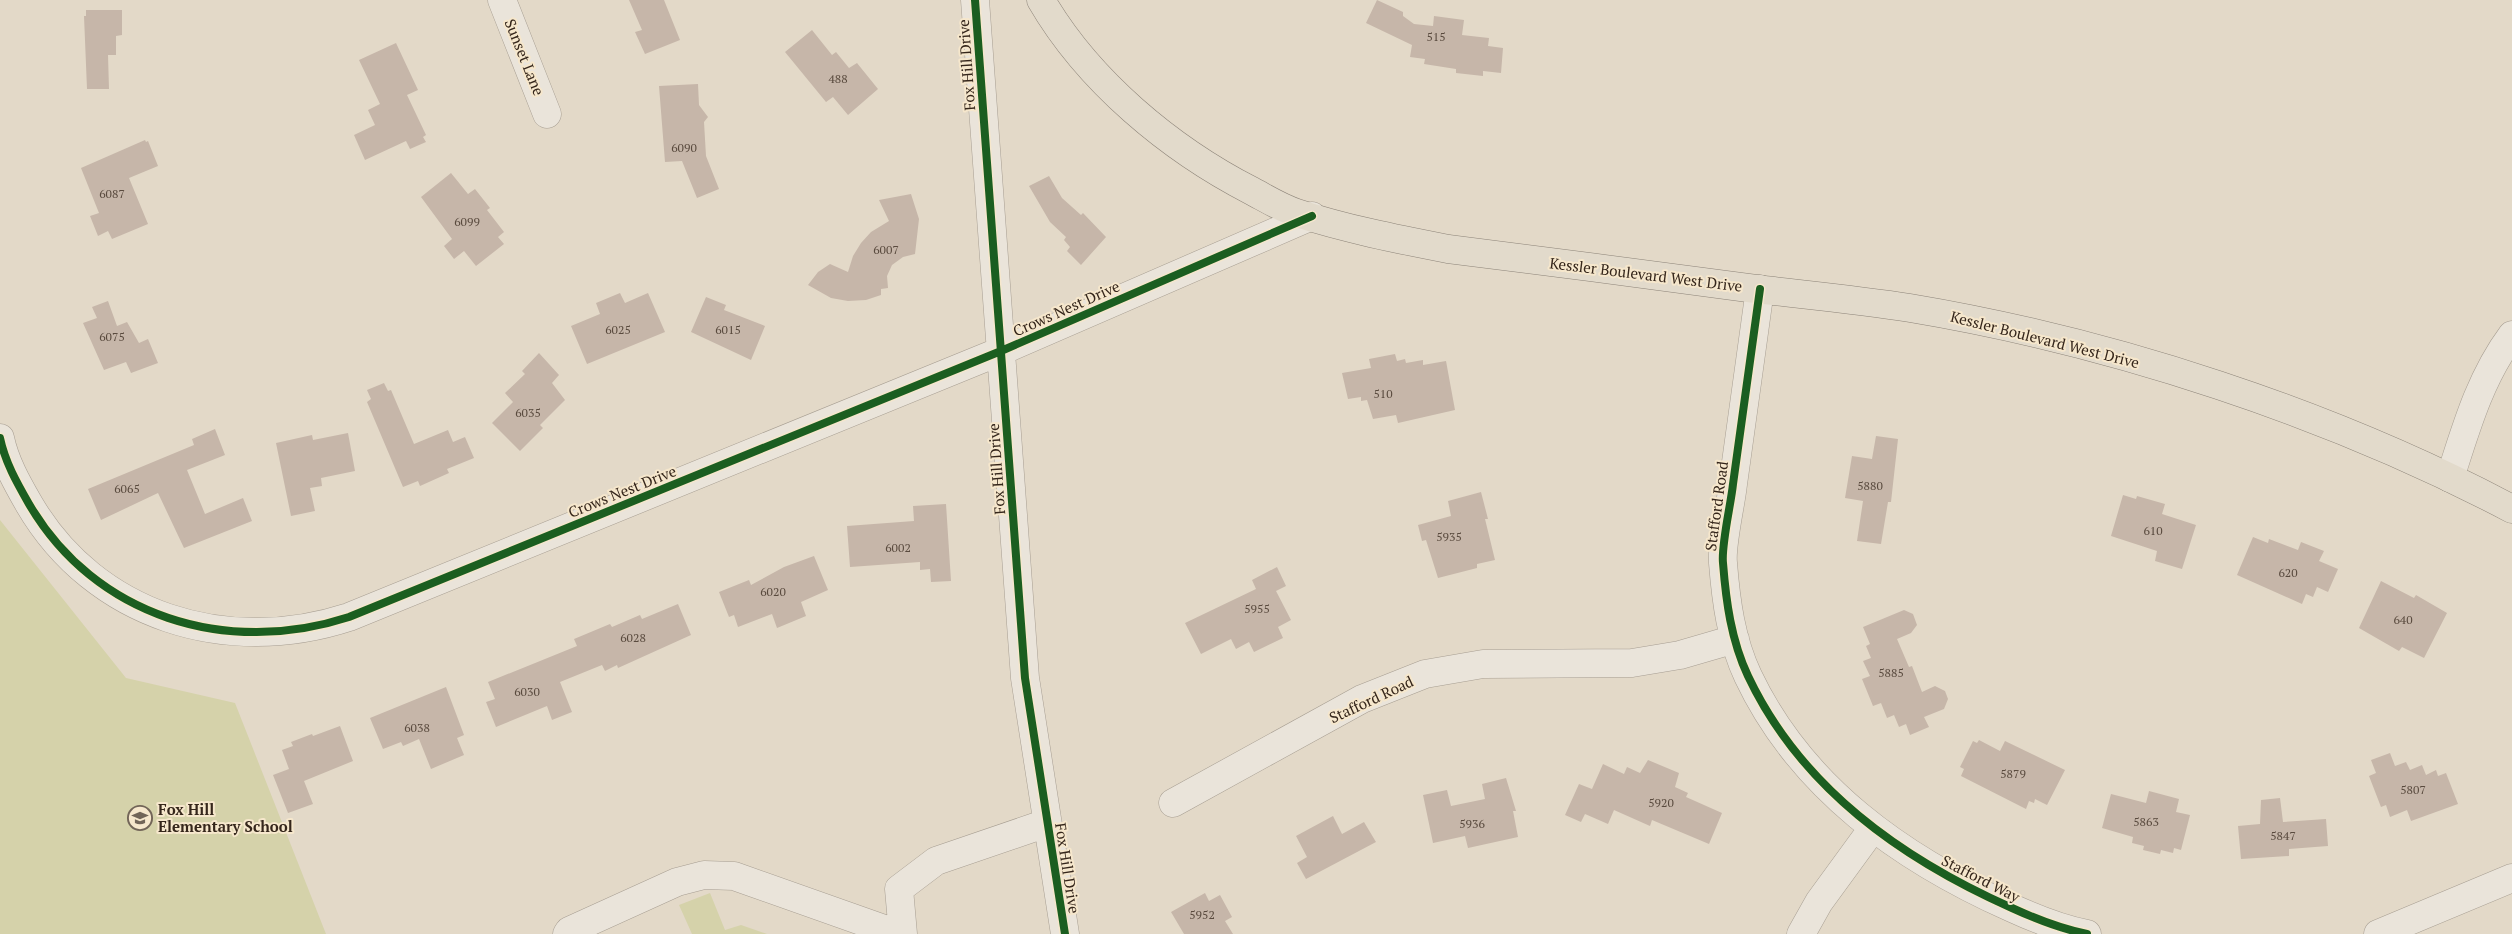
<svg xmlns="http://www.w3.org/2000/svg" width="2512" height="934" font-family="'PT Serif',serif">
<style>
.green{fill:#d5d2aa}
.building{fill:#c6b6a9}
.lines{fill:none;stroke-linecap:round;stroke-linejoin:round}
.minor-casing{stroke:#a79e92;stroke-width:29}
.major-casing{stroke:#8d8479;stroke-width:29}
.minor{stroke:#eae4da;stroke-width:28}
.major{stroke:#e2dacb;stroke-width:28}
.cycleway-casing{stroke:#f6e7cc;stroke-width:11}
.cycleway{stroke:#1b5e20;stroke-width:8}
.labels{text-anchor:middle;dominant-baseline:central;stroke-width:4;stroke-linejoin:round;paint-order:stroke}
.number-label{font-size:12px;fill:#594a3e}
.street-label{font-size:15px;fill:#35261b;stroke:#f6e7cc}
.poi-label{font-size:15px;font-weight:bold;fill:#35261b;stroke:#f6e7cc;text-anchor:start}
</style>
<rect width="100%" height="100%" fill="#e3d9c8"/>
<!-- green -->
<path class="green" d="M0,520L126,678L235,703L326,934H0Z
M710,893L725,930L741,925L767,934H692L679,905Z"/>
<!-- building -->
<path class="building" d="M629,0H664L680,40L645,54L635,32L642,30Z
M1377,0L1403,12V16L1414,24L1433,26L1434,16L1464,20L1462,35L1489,38L1488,46L1503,48L1501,73L1483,71V76L1456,73V69L1424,64L1425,59L1410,57L1412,45L1366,23Z
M86,10H122V35L116,36V55H108L109,89H87L84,16H86Z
M812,30L832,55L836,52L849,68L857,63L878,89L848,115L833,97L826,102L785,52Z
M396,43L418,90L407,95L426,135L423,137L426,142L410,149L406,141L365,160L354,135L375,125L368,110L380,104L359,60Z
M698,84L699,105L708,117L704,122L706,156L719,189L697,198L682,161L665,162L659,86Z
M145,140L146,142L148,141L158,166L129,178L148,224L112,239L108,231L98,236L90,216L99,213L81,168Z
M451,173L468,194L475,189L490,208L487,210L504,232L498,237L504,244L476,266L464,251L454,259L444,246L452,239L421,197Z
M1049,176L1062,198L1081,215L1083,213L1106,237L1081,265L1067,251L1070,247L1064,240L1066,237L1050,222L1029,186Z
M911,194L919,219L915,254L903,257L892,265L887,276L888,288L881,289V295L866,300L848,301L831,298L808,285L818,272L830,264L848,272L853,256L861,243L871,232L889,221L879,200Z
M620,293L625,303L648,293L665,332L587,364L571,326L600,314L596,303Z
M706,297L726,305L724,310L765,326L751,360L691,332Z
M108,301L117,326L127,322L139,343L148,339L158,363L131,373L126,362L104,370L83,323L97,318L92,307Z
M539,353L559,375L552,383L565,400L540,425L543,428L520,451L492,423L513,402L505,393L525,374L522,371Z
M1395,354L1397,361L1405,359L1406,363L1423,360V365L1446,361L1455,410L1398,423L1396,415L1373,419L1367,400L1361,401V397L1348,399L1342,373L1371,368L1369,359Z
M384,383L388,391L391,390L414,444L448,430L453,442L465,437L474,458L447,469L449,473L420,486L418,481L403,487L367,402L371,399L367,390Z
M215,429L225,455L187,470L205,514L243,498L252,521L184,548L158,493L101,520L88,489L194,445L192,439Z
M348,433L355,471L321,478L322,486L310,488L315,511L291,516L276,443L312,435L313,440Z
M1876,436L1898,439L1891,502H1888L1881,544L1857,541L1863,501L1845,498L1852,456L1872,459Z
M1481,492L1488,519H1485L1495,560L1477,564V568L1438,578L1426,540L1422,541L1418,525L1451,516L1448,501Z
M2123,495L2136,499L2137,496L2165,504L2162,514L2196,525L2182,569L2155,561L2157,551L2111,536Z
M946,504L951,581L931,582L930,569L920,570V562L850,567L847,526L914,521L913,506Z
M2253,537L2268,543L2269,539L2298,550L2301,542L2324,551L2319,561L2338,569L2328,592L2317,587L2313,597L2306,594L2302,604L2237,575Z
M814,556L828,590L801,602L806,616L777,628L772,614L738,627L734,615L729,617L719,592L749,580L751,585L784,567Z
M1277,567L1286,586L1276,591L1291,620L1278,627L1283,638L1254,652L1249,642L1236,649L1231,639L1201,654L1185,623L1256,589L1252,580Z
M2381,581L2414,598L2416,595L2447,613L2424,658L2402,647L2399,651L2359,628Z
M678,604L691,635L618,668L617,665L605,671L602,665L560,682L572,712L552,720L547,706L496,727L486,702L495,699L488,682L577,646L574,639L610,624L612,627L640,615L642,619Z
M1904,610L1913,614L1917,625L1911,633L1897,639L1909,667L1912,666L1922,692L1935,686L1945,691L1948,699L1944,709L1924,717L1929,727L1910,735L1906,724L1899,727L1894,715L1887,718L1881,703L1873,706L1862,679L1870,676L1863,661L1871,658L1866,646L1870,644L1863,627Z
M446,687L464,735L457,738L464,755L431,769L419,739L403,746L401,742L383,749L370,718Z
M340,726L353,761L304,781L313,804L288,813L273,775L289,769L282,750L293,746L291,742L312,734L313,736Z
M1979,740L2000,751L2005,741L2065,770L2047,805L2035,799L2034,803L2029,801L2026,809L1961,776L1964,769L1960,767L1973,741L1977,743Z
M2390,753L2395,766L2406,762L2410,770L2422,765L2426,775L2436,770L2438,776L2446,773L2458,804L2411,821L2407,810L2390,817L2386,805L2381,807L2369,776L2376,773L2371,760Z
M1648,760L1679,773L1675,787L1688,793L1686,797L1722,813L1709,844L1652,820L1650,826L1614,810L1608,824L1585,814L1581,822L1565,815L1579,784L1592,789L1603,764L1624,774L1627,767L1640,773Z
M1506,778L1516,811H1513L1518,837L1468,848L1465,836L1433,843L1423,795L1447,790L1451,806L1485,799L1482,784Z
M2149,791L2179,799L2176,812L2190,815L2181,850L2174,848L2173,853L2161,850L2160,854L2143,850L2144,846L2132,843L2133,837L2102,828L2111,794L2146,803Z
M2280,798L2283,822L2326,819L2328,846L2289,849V856L2241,859L2238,826L2260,824L2261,800Z
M1333,816L1342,834L1364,822L1376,842L1306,879L1297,863L1307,857L1296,836Z
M1205,893L1209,901L1220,895L1232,917L1225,921L1233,934H1184L1171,912Z"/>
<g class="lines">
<defs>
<path id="minor" d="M502,0L547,114
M975,0L1025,678L1065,934
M1760,289C1751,354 1742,419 1733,484C1731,504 1721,545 1723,563C1726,601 1731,640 1748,676C1801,788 1902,859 2012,908C2036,919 2061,929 2087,934
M0,438C5,462 17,483 29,504C95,617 227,657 349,617L1001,351L1312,216
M2450,478C2466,428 2480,378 2512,335
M1173,803L1362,699L1425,674L1483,664L1632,663L1680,655L1735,639
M567,934L569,931L677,882L704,875L734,876L898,934
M903,934L899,889L936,861L1047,823
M1801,934L1819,902L1873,828
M2378,934L2512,878"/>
<path id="major" d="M1041,0C1088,81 1170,149 1252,191C1267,199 1281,208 1297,213C1346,229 1397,239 1448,249C1551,262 1653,275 1756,289C1807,295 1859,300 1910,308C2113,342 2330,413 2512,509"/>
</defs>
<!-- minor casing -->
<use href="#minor" class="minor-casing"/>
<!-- major casing -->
<use href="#major" class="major-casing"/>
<!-- minor -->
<use href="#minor" class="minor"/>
<!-- major -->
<use href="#major" class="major"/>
<defs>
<path id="cycleway" d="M975,0L1025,678L1065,934
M1760,289C1751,354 1742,419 1733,484C1731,504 1721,545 1723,563C1726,601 1731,640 1748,676C1801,788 1902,859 2012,908C2036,919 2061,929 2087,934
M0,438C5,462 17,483 29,504C95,617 227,657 349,617L1001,351L1312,216"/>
</defs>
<!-- cycleway casing -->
<use href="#cycleway" class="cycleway-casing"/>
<!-- cycleway -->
<use href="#cycleway" class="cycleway"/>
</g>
<!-- icons -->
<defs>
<symbol id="school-ring" viewBox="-11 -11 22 22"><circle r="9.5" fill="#f6e7cc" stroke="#726558" stroke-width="1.5"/><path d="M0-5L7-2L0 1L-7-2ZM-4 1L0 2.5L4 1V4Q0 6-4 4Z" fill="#726558"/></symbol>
</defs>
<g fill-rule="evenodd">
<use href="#school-ring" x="126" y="804" width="28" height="28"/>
</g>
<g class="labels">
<!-- number labels -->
<g class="number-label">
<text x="1436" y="36">515</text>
<text x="838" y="78">488</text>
<text x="684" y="147">6090</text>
<text x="112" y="193">6087</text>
<text x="467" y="221">6099</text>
<text x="886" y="249">6007</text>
<text x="618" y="329">6025</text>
<text x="728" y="329">6015</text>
<text x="112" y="336">6075</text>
<text x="1383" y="393">510</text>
<text x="528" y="412">6035</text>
<text x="1870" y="485">5880</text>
<text x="127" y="488">6065</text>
<text x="2153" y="530">610</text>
<text x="1449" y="536">5935</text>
<text x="898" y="547">6002</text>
<text x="2288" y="572">620</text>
<text x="773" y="591">6020</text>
<text x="1257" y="608">5955</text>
<text x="2403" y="619">640</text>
<text x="633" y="637">6028</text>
<text x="1891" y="672">5885</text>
<text x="527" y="691">6030</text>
<text x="417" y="727">6038</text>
<text x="2013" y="773">5879</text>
<text x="2413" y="789">5807</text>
<text x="1661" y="802">5920</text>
<text x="2146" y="821">5863</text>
<text x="1472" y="823">5936</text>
<text x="2283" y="835">5847</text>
<text x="1202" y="914">5952</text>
</g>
<!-- street labels -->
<g class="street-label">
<text transform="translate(525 57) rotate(68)">Sunset Lane</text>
<text transform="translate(966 65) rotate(-94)">Fox Hill Drive</text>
<text transform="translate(1646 274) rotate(7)">Kessler Boulevard West Drive</text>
<text transform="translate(1066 308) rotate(-24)">Crows Nest Drive</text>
<text transform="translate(2045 339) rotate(14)">Kessler Boulevard West Drive</text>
<text transform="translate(996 469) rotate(-94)">Fox Hill Drive</text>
<text transform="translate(622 491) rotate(-22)">Crows Nest Drive</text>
<text transform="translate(1716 506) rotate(-82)">Stafford Road</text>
<text transform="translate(1371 699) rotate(-25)">Stafford Road</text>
<text transform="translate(1068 868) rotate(81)">Fox Hill Drive</text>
<text transform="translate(1981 878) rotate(27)">Stafford Way</text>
</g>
<!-- poi labels -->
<g class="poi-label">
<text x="158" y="809">Fox Hill<tspan x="158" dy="17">Elementary School</tspan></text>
</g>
</g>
</svg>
